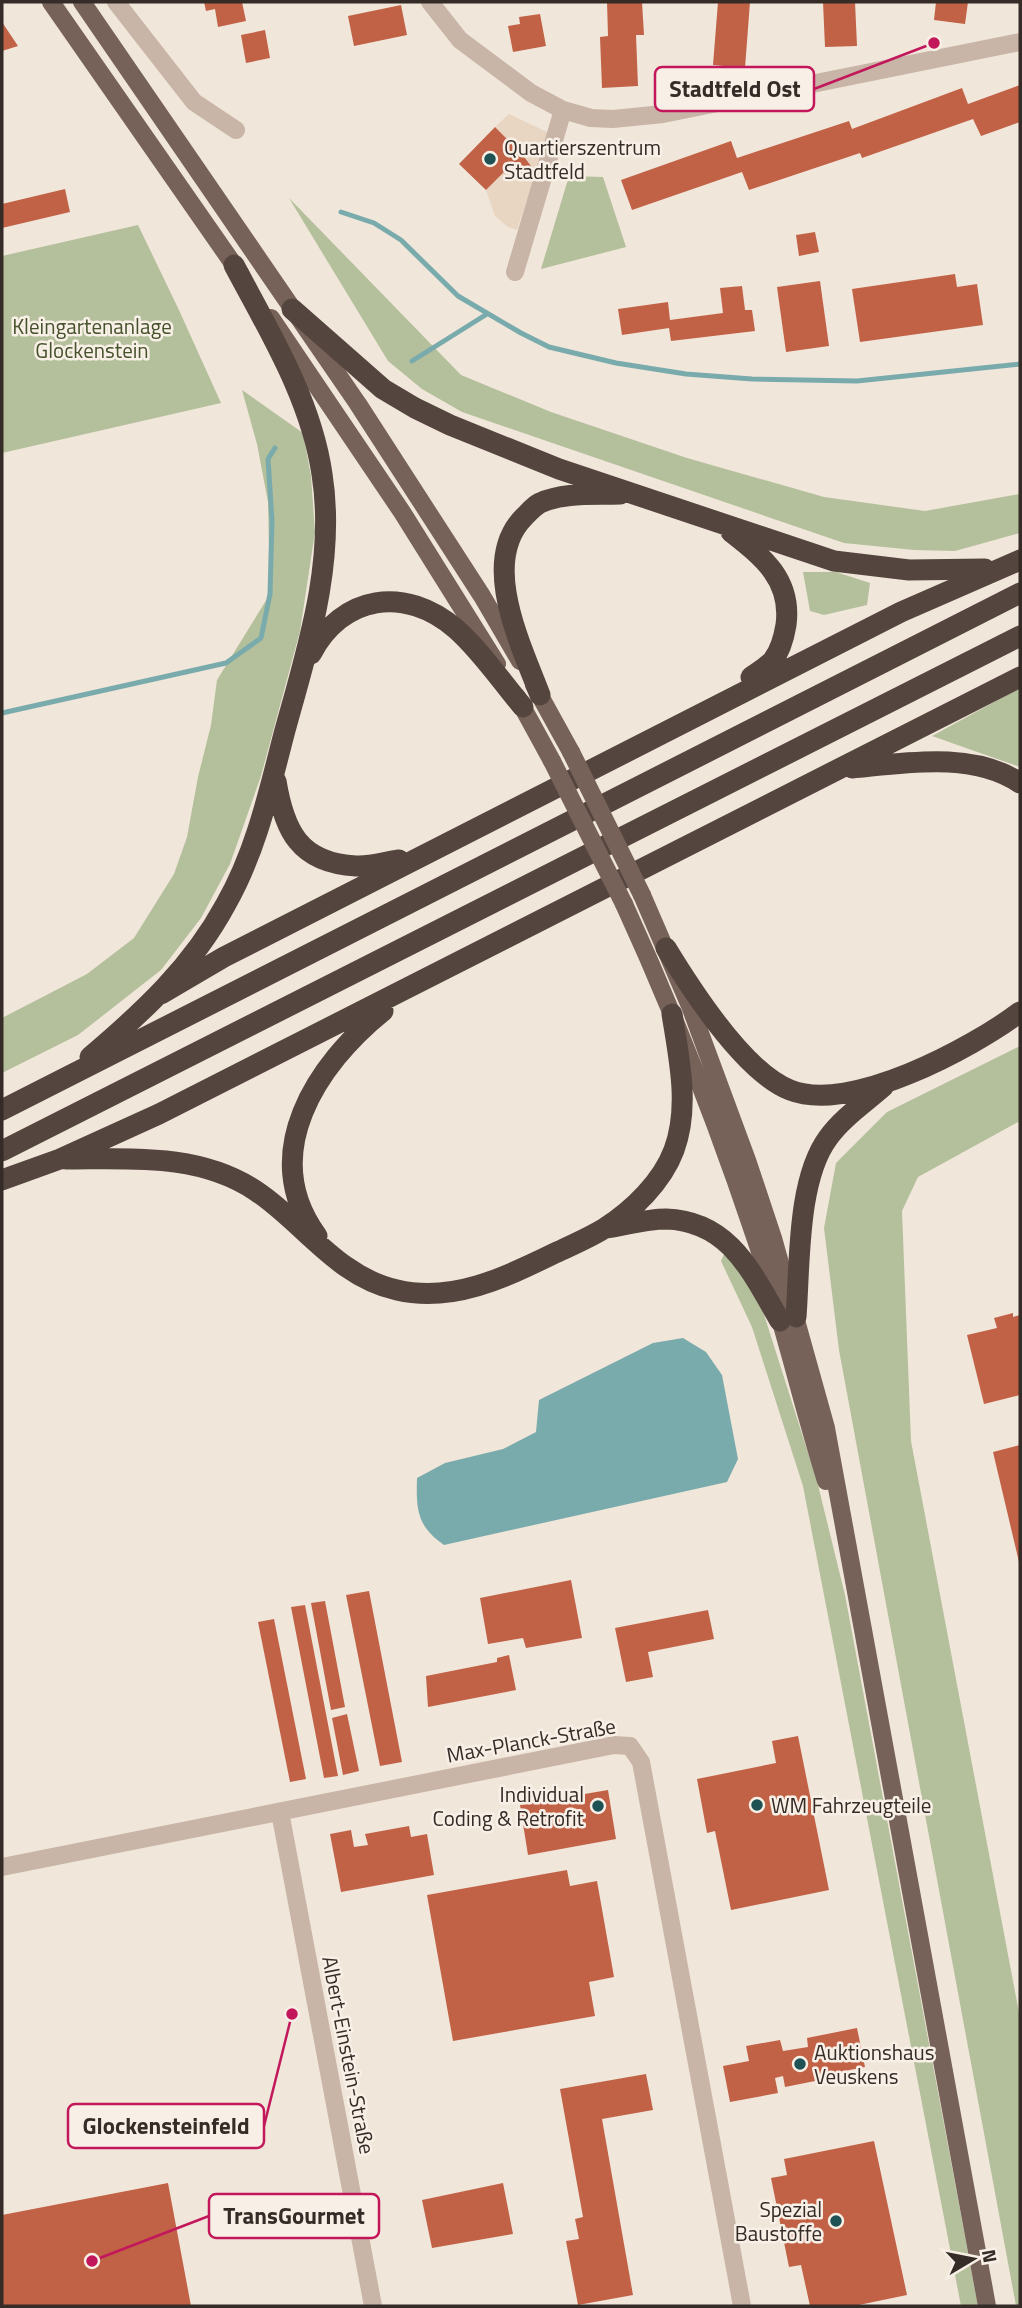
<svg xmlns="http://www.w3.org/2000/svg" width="1022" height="2308" font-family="'Titillium Web',sans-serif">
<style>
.green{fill:#b4bf9b}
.plaza{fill:#e8d6c2}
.water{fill:#7aabac}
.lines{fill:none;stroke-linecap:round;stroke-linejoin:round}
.stream{stroke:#7aabac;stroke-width:5}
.building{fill:#c16247}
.street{stroke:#c8b5a7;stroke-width:18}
.primary{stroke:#766259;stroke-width:18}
.highway{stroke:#55453f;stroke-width:21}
.primary-bridge{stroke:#766259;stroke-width:18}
.poi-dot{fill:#1e5254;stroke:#f8f0e6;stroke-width:2.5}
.labels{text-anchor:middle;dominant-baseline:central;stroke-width:5;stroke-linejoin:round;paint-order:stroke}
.poi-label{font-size:21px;fill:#352b27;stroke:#f8f0e6;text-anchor:start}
.park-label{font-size:21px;fill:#45522c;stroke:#f8f0e6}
.street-label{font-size:21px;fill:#352b27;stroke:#f8f0e6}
.leader{fill:none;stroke:#c2185b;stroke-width:2.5}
.callout-dot{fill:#c2185b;stroke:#f8f0e6;stroke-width:2.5}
.callout{fill:#f8f0e6;stroke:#c2185b;stroke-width:2.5}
.callout-label{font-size:23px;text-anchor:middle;font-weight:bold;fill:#352b27}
</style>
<rect width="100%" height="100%" fill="#f1e6da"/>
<!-- green -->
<path class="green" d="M569,176L603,177L626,247L541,269Z
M289,198L461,375L551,412L687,458L824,497L925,511L1020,494V533L955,551L914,550L844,543L462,412L422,389L388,361Z
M138,225L178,308L221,403L2,453V256Z
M242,390L303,433L311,476L315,532L300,631L261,776L230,864L201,918L161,970L78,1035L2,1073V1018L87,974L134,938L174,874L187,837L198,777L211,725L217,680L270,594L268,502L257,444Z
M803,572H836L870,583L867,605L824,615L810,611Z
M1020,688V767L932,736Z
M1020,1046V1121L918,1177L902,1211L911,1441L1020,2018V2306H1016L839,1350L824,1228L836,1163L887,1112Z
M725,1252L760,1302L817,1481L845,1595L978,2306H961L803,1486L752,1327L721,1261Z"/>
<!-- plaza -->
<path class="plaza" d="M509,114L549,133L517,230L508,227L495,216L486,190L510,166L523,174L531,166L522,154L495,127Z"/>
<!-- water -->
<path class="water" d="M683,1338L706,1352L722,1375L738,1459L727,1482L444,1545C417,1526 416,1510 417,1478L445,1463L503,1449L536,1432L539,1400L653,1343Z"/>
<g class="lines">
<!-- stream -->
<path class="stream" d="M341,212L374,223L401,240L458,296L521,333L549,347L616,363L686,374L752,379L857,381L1020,364
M412,361L487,314
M2,713L226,663L261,638L270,594L272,520L268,459L275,448"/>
</g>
<!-- building -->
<path class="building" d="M204,2H242L246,21L218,27L215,9L206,11Z
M607,2H642L644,35H636L638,86L602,88L600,37L608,36Z
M718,2H750L745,68L713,65Z
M823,2H855L857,46L825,47Z
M936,2H968L965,24L934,20Z
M401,5L407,35L354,46L348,16Z
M540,14L546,46L513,52L508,26L520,24L519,17Z
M2,22L18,46L2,51Z
M265,30L270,58L246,63L241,35Z
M1020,85V122L981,136L973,119L862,158L860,153L749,190L742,172L632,210L621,180L731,141L737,158L849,121L852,129L962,88L968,104Z
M495,127L522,154L531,166L523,175L510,166L486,190L459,164Z
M65,189L70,212L2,228V204Z
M815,232L819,252L799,256L796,235Z
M955,274L957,287L977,284L983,325L860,342L852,289Z
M820,281L829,346L786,352L777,287Z
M742,286L745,310H752L755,331L671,341L669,328L622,335L618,309L668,302L670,320L723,313L720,288Z
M1013,1313V1317L1020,1315V1395L984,1404L967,1335L997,1328L994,1318Z
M1020,1445V1562H1019L993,1452Z
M571,1580L582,1638L526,1648L523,1638L488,1644L480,1598Z
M369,1591L402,1762L380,1766L346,1595Z
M325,1601L345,1707L331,1710L311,1603Z
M305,1605L338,1776L324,1778L291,1607Z
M708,1610L714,1639L648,1652L653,1677L626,1682L615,1628Z
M274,1619L306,1779L290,1782L258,1622Z
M509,1655L516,1690L428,1707L426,1676L497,1662V1658Z
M347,1714L359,1771L343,1775L332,1718Z
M798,1736L829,1890L731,1910L715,1831L707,1833L697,1779L776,1763L772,1741Z
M608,1790L616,1839L528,1855L520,1805Z
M409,1826L411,1837L427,1834L434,1875L341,1892L330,1834L351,1830L354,1847L368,1845L365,1834Z
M567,1870L570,1886L597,1881L614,1977L589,1982L595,2016L453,2041L427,1895Z
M857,2028L865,2067L824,2075L825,2079L785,2087L783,2076L775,2078L778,2093L730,2102L723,2066L749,2061L746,2046L780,2040L783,2051L808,2047L807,2038Z
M646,2074L653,2110L602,2119L633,2295L578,2305L566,2241L579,2239L575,2219L583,2217L560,2089Z
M874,2141L907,2295L854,2306H810L801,2265L789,2267L771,2178L787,2175L784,2159Z
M168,2183L191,2306H2V2215Z
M503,2183L513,2234L432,2248L422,2200Z"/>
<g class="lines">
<!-- street -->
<path class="street" d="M116,2L194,102L236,130
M430,2L460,40L531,93L563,110L591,118L613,119L663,114L1020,42
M515,272L563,110
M280,1812L373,2306
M2,1867L614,1745L630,1746L641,1762L742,2306"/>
<!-- primary -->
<path class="primary" d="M51,2L241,275
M82,2L358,404L482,596L520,661
M271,318L402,512L497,664
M534,685L571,752
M517,697L552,761
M642,895L690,1006L747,1160L773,1238L826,1428L987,2306
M624,904C674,1013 718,1126 756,1240C783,1320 801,1401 826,1481"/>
<!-- highway -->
<path class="highway" d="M292,309L383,389L415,408L450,425L559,469L834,561L909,570L985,569
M731,532C763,557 792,580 786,625C784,637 780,651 773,660C767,667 758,672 751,677
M311,654C342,595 405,585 456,629C481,651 501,681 523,707
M540,695C522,647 479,562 524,517C529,512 534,506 540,503C564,492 594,495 620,494
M852,768C905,763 973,751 1020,783
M276,781C284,830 299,863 356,866C369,867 385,862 399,860
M666,948C691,989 744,1072 790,1090C850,1114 972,1048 1020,1012
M161,994L224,957L901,612L1020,560
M90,1057C143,1012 192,967 226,904C256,851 269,792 284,734C307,650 336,562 322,474C311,399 269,331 234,265
M2,1110L1020,593
M2,1151L1020,636
M66,1159C130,1159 200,1153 256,1191C303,1222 337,1277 397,1290C452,1303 504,1278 553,1254C570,1246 589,1238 605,1228C633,1210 662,1182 674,1150C690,1107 679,1058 672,1014
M2,1180L60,1159L159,1114L1020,677
M607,1228C626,1225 647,1219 666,1219C730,1221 752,1273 780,1321
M317,1236C257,1154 317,1064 383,1011
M796,1317C800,1264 797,1180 828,1138C842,1118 866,1102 884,1086"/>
<!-- primary-bridge -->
<path class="primary-bridge" d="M571,752L642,895
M552,761L624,904"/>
</g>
<!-- markers -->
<g class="poi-dot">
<circle cx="490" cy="159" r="7"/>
<circle cx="757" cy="1805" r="7"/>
<circle cx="598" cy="1806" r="7"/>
<circle cx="800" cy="2064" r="7"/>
<circle cx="836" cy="2221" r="7"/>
</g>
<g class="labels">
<!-- poi labels -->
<g class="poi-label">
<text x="504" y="147">Quartierszentrum<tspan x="504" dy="24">Stadtfeld</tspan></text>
<text x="584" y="1794" text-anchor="end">Individual<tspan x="584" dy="24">Coding &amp; Retrofit</tspan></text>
<text x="771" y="1805">WM Fahrzeugteile</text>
<text x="814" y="2052">Auktionshaus<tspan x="814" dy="24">Veuskens</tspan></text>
<text x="822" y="2209" text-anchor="end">Spezial<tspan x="822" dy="24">Baustoffe</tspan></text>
</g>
<!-- park labels -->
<g class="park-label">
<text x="92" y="326">Kleingartenanlage<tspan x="92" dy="24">Glockenstein</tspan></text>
</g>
<!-- street labels -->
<g class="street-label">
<text transform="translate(531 1740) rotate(-10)">Max-Planck-Straße</text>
<text transform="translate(349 2055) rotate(79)">Albert-Einstein-Straße</text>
</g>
</g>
<!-- callouts -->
<path class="leader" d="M934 43L814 89M292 2014L264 2126M92 2261L209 2216"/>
<g class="callout-dot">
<circle cx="934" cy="43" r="7"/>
<circle cx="292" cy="2014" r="7"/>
<circle cx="92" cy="2261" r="7"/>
</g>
<g class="callout">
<rect x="655" y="67" width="159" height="44" rx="7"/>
<rect x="68" y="2104" width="196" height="44" rx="7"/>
<rect x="209" y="2194" width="170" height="44" rx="7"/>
</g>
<g class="callout-label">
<text x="735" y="97">Stadtfeld Ost</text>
<text x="166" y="2134">Glockensteinfeld</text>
<text x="294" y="2224">TransGourmet</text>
</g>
<!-- border -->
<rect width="1022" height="2308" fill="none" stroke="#352b27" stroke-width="7"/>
<!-- north arrow -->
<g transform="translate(973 2259) rotate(80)" stroke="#f8f0e6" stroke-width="5" paint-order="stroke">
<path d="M0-5L12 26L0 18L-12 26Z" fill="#352b27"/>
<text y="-10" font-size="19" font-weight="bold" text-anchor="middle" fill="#352b27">N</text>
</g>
</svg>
